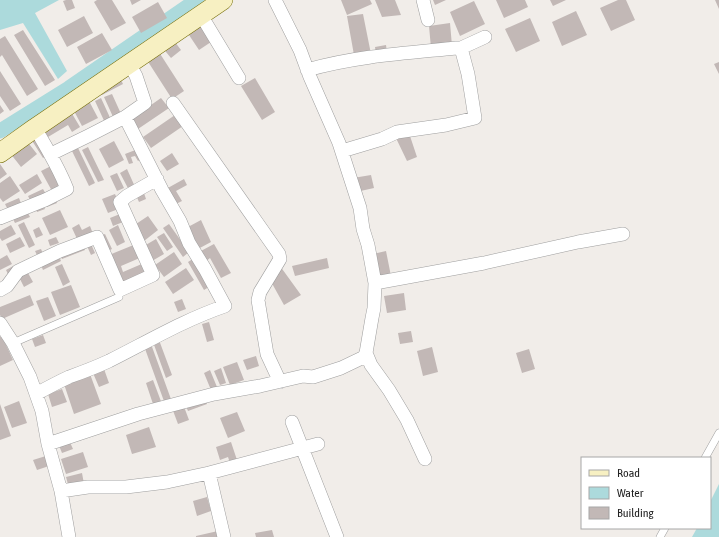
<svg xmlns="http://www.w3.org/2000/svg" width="719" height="537" font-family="'Asap Condensed',sans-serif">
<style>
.water{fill:#acdadc}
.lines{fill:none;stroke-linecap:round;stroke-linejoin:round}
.canal{stroke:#acdadc;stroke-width:15}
.building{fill:#c2b8b6}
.lane-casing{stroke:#9f9f9f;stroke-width:8}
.street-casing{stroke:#9f9f9f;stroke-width:14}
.secondary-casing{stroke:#776f0b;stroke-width:20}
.lane{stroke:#fff;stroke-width:7}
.street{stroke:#fff;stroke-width:13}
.secondary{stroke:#f7f0c2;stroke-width:19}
</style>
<rect width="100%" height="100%" fill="#f1ede9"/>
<!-- water -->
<path class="water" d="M0,0H59L35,13L67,71L58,79L23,23L0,30Z
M719,484V537H692L697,528H710V502Z"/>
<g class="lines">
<!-- canal -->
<path class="canal" d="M0,131L69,88L197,0"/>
</g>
<!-- building -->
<path class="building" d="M66,0H72L75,8L67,11L63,1Z
M97,0H112L126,23L111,31L94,2Z
M130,0H141L132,5Z
M341,0H370L372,4L347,15Z
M375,0H395L401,15L382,17Z
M433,0H446L435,5Z
M496,0H525L528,7L504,18Z
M550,0H566L553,6Z
M618,0H626L635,20L611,31L600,8Z
M715,0H719V9Z
M474,1L485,24L460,36L450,12Z
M158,2L167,18L141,33L132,17Z
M576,11L587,35L562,46L552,22Z
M363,14L371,54L354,55L347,16Z
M84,16L93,33L67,47L58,30Z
M530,18L540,41L516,52L505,29Z
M197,21L211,42L199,50L185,29Z
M450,23L452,46L431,48L429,26Z
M23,30L55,80L45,86L14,35Z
M102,33L112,50L86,64L77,47Z
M5,36L38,89L27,96L2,55L0,57V39Z
M172,38L181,50L171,58L161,46Z
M386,45L387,52L376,54L375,47Z
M157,49L184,91L172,99L145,57Z
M719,62V74L714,64Z
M0,71L21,104L10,111L0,96Z
M119,76L123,84L102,95L98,88Z
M255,78L275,112L262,120L241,86Z
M112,94L122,116L114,119L104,97Z
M101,98L112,122L106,125L95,101Z
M161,98L169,108L138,129L131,119Z
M89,101L98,118L82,126L73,109Z
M0,105L4,111L0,114Z
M71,112L80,127L72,132L68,125L48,137L43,129Z
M175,115L183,126L151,148L143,137Z
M36,132L49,155L43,158L29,136Z
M409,133L417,157L407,161L395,136Z
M26,140L37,154L21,167L10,153Z
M114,141L124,160L109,168L99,149Z
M88,147L104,180L98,182L82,150Z
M78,148L95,183L89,186L72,151Z
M138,149L142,159L138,161L135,156L131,157L133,163L129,164L125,154Z
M172,153L179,164L167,171L160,161Z
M0,164L7,174L0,179Z
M51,166L61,186L52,191L41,171Z
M127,169L136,189L130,192L120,173Z
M117,173L124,188L117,191L110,176Z
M37,174L42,183L25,194L19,185Z
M371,175L374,188L356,192L353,178Z
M10,176L20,191L3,202L0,198V183Z
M184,179L187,185L176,191L182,201L174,205L166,189Z
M43,189L47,196L32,204L28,196Z
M143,190L146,199L139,202L135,193Z
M115,194L121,208L108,213L102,199Z
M19,198L22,206L9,212L5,204Z
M56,200L57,203L47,207L46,204Z
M43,204L45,209L37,212L35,208Z
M60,210L68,227L50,235L42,218Z
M27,211L30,217L15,223L12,217Z
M120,214L123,222L113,226L110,218Z
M148,216L158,230L144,241L133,226Z
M201,220L211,242L198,249L188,227Z
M24,222L35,245L29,248L18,225Z
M79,224L82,230L90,226L93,234L78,241L72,228Z
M169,224L189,252L183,257L163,228Z
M11,225L16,234L2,241L0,238V231Z
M118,225L125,242L117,246L109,230Z
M39,227L43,235L36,238L33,230Z
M164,233L173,247L167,251L157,237Z
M105,234L112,249L106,252L99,237Z
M20,237L25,246L10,253L6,244Z
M56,237L59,243L50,246L48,240Z
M156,239L164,254L152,261L144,246Z
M83,243L85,250L62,259L59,253Z
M91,244L95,253L91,255L87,246Z
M136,244L142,257L121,266L123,272L144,263L149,275L122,286L109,255Z
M214,244L231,273L221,278L210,258L205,262L199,252Z
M41,249L44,256L39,259L35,251Z
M386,251L391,276L378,278L373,254Z
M174,252L182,264L164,277L155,265Z
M58,254L61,261L43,270L40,263Z
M7,255L12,264L0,270V259Z
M196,257L212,285L204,290L188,262Z
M327,258L329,268L295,276L292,266Z
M62,264L70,282L63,286L55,267Z
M15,265L18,271L9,276L6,270Z
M280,266L301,295L284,305L269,278Z
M186,268L194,280L173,294L165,282Z
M28,273L33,282L24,287L19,277Z
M71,285L80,307L60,315L51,292Z
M404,293L406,310L387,313L384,296Z
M30,295L34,305L2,319L0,315V307Z
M48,297L56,316L44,321L36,301Z
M182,299L186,309L178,312L174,302Z
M209,322L214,340L207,342L202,324Z
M411,331L413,342L400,344L398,333Z
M43,335L46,343L35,347L32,339Z
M2,336L13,360L0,366V337Z
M159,340L172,375L166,378L153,342Z
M151,344L172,402L165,404L144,346Z
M432,347L438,372L423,376L417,351Z
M529,349L535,369L522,373L516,353Z
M256,356L259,366L247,370L243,360Z
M237,362L244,380L230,385L223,367Z
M221,368L226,383L220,385L214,371Z
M104,369L109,383L99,387L93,373Z
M210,370L217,387L211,390L204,373Z
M90,374L101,404L74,414L64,384Z
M153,380L162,404L154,407L146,383Z
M62,389L67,402L52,407L48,394Z
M205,397L207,404L188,411L185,404Z
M19,401L27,423L12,428L4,407Z
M0,404L11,436L0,440Z
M183,404L189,420L178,424L172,408Z
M237,412L245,431L228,438L220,418Z
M149,427L156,447L132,454L126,435Z
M68,438L73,449L62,453L58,443Z
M231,442L238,463L231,466L228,457L220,460L216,447Z
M83,452L88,467L66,474L61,459Z
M49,455L52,465L37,470L33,460Z
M82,473L84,484L69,488L66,477Z
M207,497L211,511L197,516L193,501Z
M272,530L274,537H256L255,533Z
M218,531L219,537H196V536Z"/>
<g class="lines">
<defs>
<path id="lane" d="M13,343L119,297
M705,458L719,433
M660,537L665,528"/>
<path id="street" d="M423,0L428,20
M201,15L239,78
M307,70C356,56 407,53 456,48H461L485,37
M173,103L279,254L280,259L260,292L258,300L267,354L280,382
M342,151L382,139L397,132L446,125L475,118L468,74L461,48
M51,154L88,136L125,117
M0,218L45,200L67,189C59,168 47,148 35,128
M375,283L484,263L578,242L623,234
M0,290L7,286L18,271L60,251L97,237L120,290L153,275L120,202L127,196L157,179
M0,323L13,343L30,377L42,411L48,444L61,491L69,537
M366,353L371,365L389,390L407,420L425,459
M36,394C47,388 58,382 69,377C83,372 96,367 109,361C147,342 184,320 225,306L205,269L189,243L180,221L162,190L125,117L145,103L136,76L129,63
M292,422L337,537
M48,444L138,414L214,394L260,386L303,376L313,377L341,368L364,357L366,353L372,318L374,308L375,283L368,245L363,229L360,208L339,143L310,77L300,50L275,0
M209,473L224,537
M61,491L88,487H126L167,482L209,473L318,444"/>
<path id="secondary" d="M0,153L35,128L223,0"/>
</defs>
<!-- lane casing -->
<use href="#lane" class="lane-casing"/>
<!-- street casing -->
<use href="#street" class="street-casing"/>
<!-- secondary casing -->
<use href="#secondary" class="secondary-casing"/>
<!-- lane -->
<use href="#lane" class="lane"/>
<!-- street -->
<use href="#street" class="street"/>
<!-- secondary -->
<use href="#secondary" class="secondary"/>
</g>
<!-- legend -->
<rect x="581" y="457" width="130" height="72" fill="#ffffff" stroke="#a7a7a7"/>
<rect x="589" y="470" width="20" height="6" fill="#f7f0c2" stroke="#a7a7a7"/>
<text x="617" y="477" font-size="12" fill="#222222">Road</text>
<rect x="589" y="487" width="20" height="12" fill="#acdadc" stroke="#a7a7a7"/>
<text x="617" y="497" font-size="12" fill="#222222">Water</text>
<rect x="589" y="507" width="20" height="12" fill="#c2b8b6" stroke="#a7a7a7"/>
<text x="617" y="517" font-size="12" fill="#222222">Building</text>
</svg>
